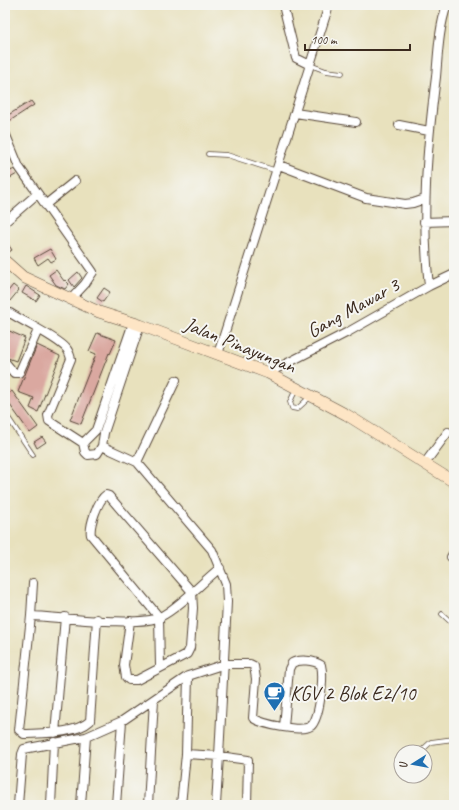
<svg xmlns="http://www.w3.org/2000/svg" width="459" height="810" font-family="Caveat,sans-serif">
<style>
.building{fill:#daa8a0}
.lines{fill:none;stroke-linecap:round;stroke-linejoin:round}
.service-casing{stroke:#554536;stroke-width:5.5}
.minor-casing{stroke:#554536;stroke-width:10}
.secondary-casing{stroke:#554536;stroke-width:12}
.service{stroke:#fff;stroke-width:4}
.minor{stroke:#fff;stroke-width:8}
.secondary{stroke:#fde5c5;stroke-width:11}
.labels{text-anchor:middle;dominant-baseline:central;stroke-width:4;stroke-linejoin:round;paint-order:stroke}
.street-label{font-size:20px;fill:#3b2a1e;stroke:#f6f6f2}
.poi-label{font-size:20px;fill:#3b2a1e;stroke:#f6f6f2;text-anchor:start}
</style>
<rect width="100%" height="100%" fill="#f6f6f2"/>
<filter id="ink" filterUnits="userSpaceOnUse"><feTurbulence type="fractalNoise" baseFrequency=".025" numOctaves="2"/><feDisplacementMap in="SourceGraphic" scale="8" xChannelSelector="R" yChannelSelector="G"/><feConvolveMatrix kernelMatrix="1 2 1 2 8 2 1 2 1" color-interpolation-filters="sRGB"/></filter>
<filter id="wash" filterUnits="userSpaceOnUse"><feTurbulence type="fractalNoise" baseFrequency=".012" numOctaves="4" result="noise"/><feDisplacementMap in="SourceGraphic" scale="16" xChannelSelector="R" yChannelSelector="G"/><feGaussianBlur stdDeviation="0.9" result="paint"/><feColorMatrix in="noise" values="0 0 0 0 0 0 0 0 0 0 0 0 0 0 0 0 0 1.4 0 .05"/><feComposite in="paint" operator="in"/></filter>
<g filter="url(#wash)">
<rect width="100%" height="100%" fill="#e8e1bd"/>
<g id="blocks">
<!-- building -->
<path class="building" d="M31,101L34,105L5,124V117Z
M5,160L11,171L14,169L17,174L5,181Z
M5,240L12,250L6,254H5Z
M50,249L56,259L51,262L48,258L38,265L34,258Z
M56,270L64,281L65,280L69,284L65,289L56,285L49,275Z
M78,272L82,278L74,287L69,280Z
M13,285L19,290L5,307V295Z
M26,286L40,295L36,301L22,293Z
M104,288L110,292L103,302L97,298Z
M5,329L25,338L16,361L5,357Z
M97,333L116,340L110,354L109,353L81,424L70,420L96,354L89,351Z
M37,345L60,356L38,412L30,408L34,398L18,392Z
M12,391L38,427L30,433L5,398V396Z
M42,437L46,442L37,448L34,442Z"/>
</g>
</g>
<g filter="url(#ink)">
<use href="#blocks" fill-opacity="0" stroke="#554536" stroke-width="1"/>
<g class="lines">
<defs>
<path id="service" d="M310,65L326,71L342,73
M208,154L227,155L277,171
M296,389L290,402L292,408L297,409L310,397
M5,413L33,455
M442,614L454,625
M420,752L431,742L454,739"/>
<path id="minor" d="M283,5L296,58L310,65
M295,113L356,122
M399,125L429,131
M5,133L19,167L93,272L85,284L71,299
M279,165L366,198L405,204L413,203L425,199
M45,205L75,181
M5,222L37,194
M424,222L454,221
M429,286C421,216 427,147 436,77C438,54 439,27 447,5
M5,315L10,313C24,322 56,337 66,348C69,351 70,355 71,359L48,415L49,421L83,443
M133,323L96,430L83,443L85,452L88,455L97,454L102,446L104,433L140,325
M218,354L329,5
M5,362L14,373H19L38,330
M268,373L348,332L429,286L454,274
M102,446L137,462L212,550L226,584L227,602L219,756L248,760L247,805
M137,462L176,380
M425,463L448,432
M451,557L454,552
M33,583L31,616L19,730L24,734C42,733 76,734 90,721L97,619
M31,616C59,617 139,627 160,617C179,608 202,582 220,568
M130,621L124,665L126,677L129,680H137L187,654L190,648L193,608L192,592L109,496L106,495C98,500 89,526 91,535L159,617L160,666
M55,733L65,617
M186,754L219,756L216,805
M18,805L22,754L24,749L86,737L122,721L188,676L225,664H250L254,666L256,679L253,718C262,724 301,733 311,726C320,718 324,677 321,665C314,660 299,659 292,663L289,669L284,727
M51,805L54,742
M81,805L86,737
M116,805L122,721
M148,805L154,700
M181,805L186,754L188,676"/>
<path id="secondary" d="M5,261L23,277L99,312L140,325L268,373L347,415L454,482"/>
</defs>
<!-- service casing -->
<use href="#service" class="service-casing"/>
<!-- minor casing -->
<use href="#minor" class="minor-casing"/>
<!-- secondary casing -->
<use href="#secondary" class="secondary-casing"/>
<!-- service -->
<use href="#service" class="service"/>
<!-- minor -->
<use href="#minor" class="minor"/>
<!-- secondary -->
<use href="#secondary" class="secondary"/>
</g>
</g>
<!-- icons -->
<defs>
<symbol id="cafe-pin" viewBox="-11 -11 22 30"><path d="M0 17L-7.5 6A9.5 9.5 0 1 1 7.5 6Z" fill="#1f6fb2" stroke="#f6f6f2"/><path d="M-5.5-4.5H6V0H3Q3 3.5 0 3.5H-2.5Q-5.5 3.5-5.5 0ZM3-3.2v2h1.7v-2ZM-6 4.5H4V6H-6Z" fill="#fff"/></symbol>
</defs>
<g fill-rule="evenodd">
<use href="#cafe-pin" x="262" y="680" width="25" height="34"/>
</g>
<g class="labels">
<!-- street labels -->
<g class="street-label">
<text transform="translate(353 308) rotate(-29)">Gang Mawar 3</text>
<text transform="translate(240 345) rotate(22)">Jalan Pinayungan</text>
</g>
<!-- poi labels -->
<g class="poi-label">
<text x="290" y="693">KGV 2 Blok E2/10</text>
</g>
</g>
<!-- margin -->
<rect width="459" height="810" fill="none" stroke="#f6f6f2" stroke-width="20"/>
<!-- north arrow -->
<g transform="translate(413 764) rotate(259)"><circle r="19" fill="#f6f6f2" stroke="#aba49d"/>
<path d="M0-3L7 15L0 10L-7 15Z" fill="#1f6fb2"/>
<text y="-6" font-size="11" font-weight="bold" text-anchor="middle" fill="#3b2a1e">U</text>
</g>
<!-- scale -->
<path d="M305 44v6h105v-6" fill="none" stroke="#3b2a1e" stroke-width="2"/>
<text x="311" y="44" font-size="12" fill="#3b2a1e" stroke="#f6f6f2" stroke-width="3" paint-order="stroke">100 m</text>
</svg>
